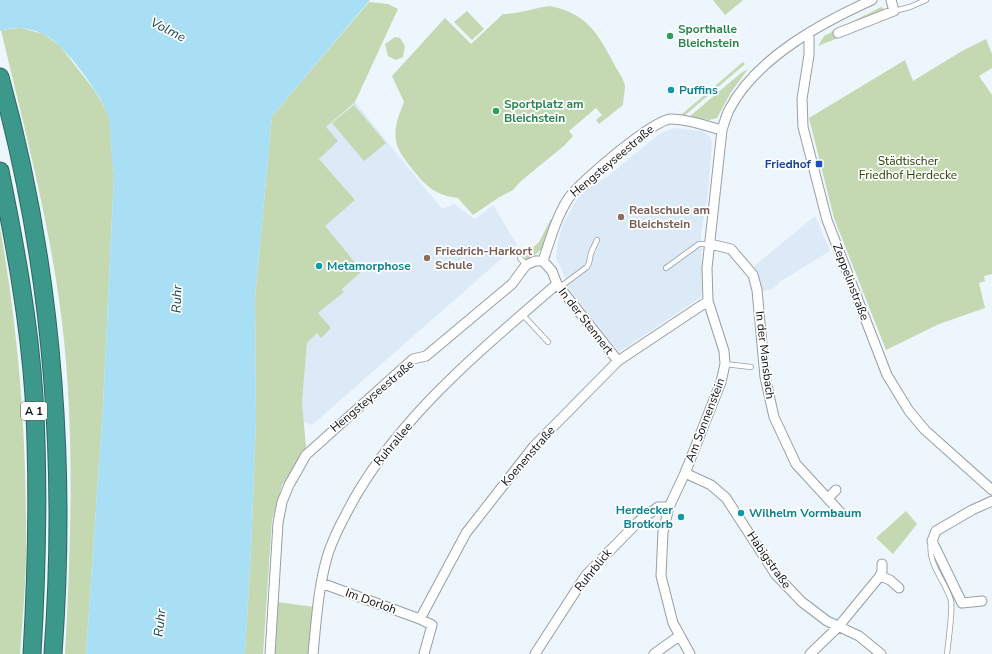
<svg xmlns="http://www.w3.org/2000/svg" width="992" height="654" font-family="'Nunito Sans',sans-serif">
<style>
.built{fill:#dce9f7}
.green{fill:#c4d8b2}
.water{fill:#a8dff4}
.lines{fill:none;stroke-linecap:round;stroke-linejoin:round}
.service-casing{stroke:#979ea5;stroke-width:6}
.minor-casing{stroke:#979ea5;stroke-width:11}
.motorway-casing{stroke:#2c6861;stroke-width:19}
.service{stroke:#fff;stroke-width:4.5}
.minor{stroke:#fff;stroke-width:9}
.motorway{stroke:#3d988c;stroke-width:17}
.leisure-dot{fill:#2e9e5b;stroke:#fff;stroke-width:1.5}
.culture-dot{fill:#0f9aa8;stroke:#fff;stroke-width:1.5}
.transit-dot{fill:#1a4fb4;stroke:#fff;stroke-width:1.5}
.education-dot{fill:#8d6e63;stroke:#fff;stroke-width:1.5}
.labels{text-anchor:middle;dominant-baseline:central;stroke-width:3.5;stroke-linejoin:round;paint-order:stroke}
.shield{fill:#fff;stroke:#545658;stroke-width:1}
.shield-label{font-size:11px;font-weight:bold;fill:#0b0e10}
.leisure-label{font-size:12px;font-weight:bold;fill:#27864d;stroke:#fff;text-anchor:start}
.culture-label{font-size:12px;font-weight:bold;fill:#0d838f;stroke:#fff;text-anchor:start}
.street-label{font-size:12px;fill:#0b0e10;stroke:#fff}
.park-label{font-size:12px;fill:#274100;stroke:#fff}
.transit-label{font-size:12px;font-weight:bold;fill:#164399;stroke:#fff;text-anchor:end}
.education-label{font-size:12px;font-weight:bold;fill:#785e54;stroke:#fff;text-anchor:start}
.water-label{font-size:13px;font-style:italic;fill:#154453;stroke:#fff}
</style>
<rect width="100%" height="100%" fill="#edf5fd"/>
<!-- built -->
<path class="built" d="M355,102L442,209L454,204L475,219L493,205L517,245L312,425L303,422L302,402L307,343L317,333L318,313L344,292L324,226L355,200L319,159L326,127Z
M674,128L703,131L711,138L712,143L708,192L701,236L702,293L700,297L692,303L619,352L566,285V279L556,258L558,242L563,224L578,198L587,189L607,177L659,134Z
M815,216L830,251L781,281L773,289L762,291L758,274L753,267Z"/>
<!-- green -->
<path class="green" d="M713,0H743L725,15Z
M369,2L388,4L398,9L355,102L326,127L338,141L319,159L355,200L325,226L362,271L342,289L344,292L318,313L331,328L321,338L317,333L307,343L302,402L306,448L282,485L272,520L263,654H245L251,550L256,419L255,298L272,116Z
M550,6C586,13 598,33 614,64C617,70 624,79 625,86C625,92 623,99 623,105L599,124L596,120L602,115L596,108L569,131L573,136L565,145L521,181L513,190L498,198L473,215L458,198C433,195 424,184 409,165C403,157 398,150 396,141C394,126 399,115 404,102L392,76L445,18L471,44L503,14C519,14 534,8 550,6Z
M881,7L886,10L836,32L838,38L818,46L824,36Z
M467,11L484,29L472,40L454,22Z
M21,28L44,34L60,46L95,91L107,112L111,125V146L114,174L103,405L86,654H65C71,543 75,432 62,322C50,223 24,127 1,30Z
M395,37L400,38L405,46L403,57L396,60L388,56L385,44Z
M986,39L992,54V68L979,76L992,95V274L984,276L985,281L979,283L985,308L939,324L886,350L834,218L809,118L905,60L913,81L962,51Z
M743,62L745,64L684,116L681,115Z
M748,69L731,92L717,118L709,120L689,117L741,73Z
M354,105L386,143L364,161L332,123Z
M551,219H553C546,240 548,249 526,260L524,256L539,242Z
M0,228C18,327 26,429 26,530C27,571 23,613 20,654H0Z
M906,511L917,524L893,554L876,538Z
M278,602L314,607L308,654H274Z"/>
<!-- water -->
<path class="water" d="M0,0H370L272,116L255,298L256,419L251,550L245,654H86L103,405L114,174C113,164 111,155 111,146C110,134 111,124 107,113C99,92 65,45 45,35C33,28 13,26 0,31Z"/>
<g class="lines">
<defs>
<path id="service" d="M894,11L910,7L926,0
M520,258L526,265
M666,268L699,244H710
M560,287L587,267L589,263L591,253L597,240
M522,314L548,342
M725,364L751,367
M931,542C927,565 946,581 951,601C953,610 948,643 947,654"/>
<path id="minor" d="M838,33L894,11L891,0
M809,34V55L802,99L803,127L827,220L887,375L909,411L925,430L992,490
M710,244L731,249L753,275L757,290L765,377L774,417L796,464L841,513
M543,261C550,240 556,218 568,199C578,183 654,119 671,119C688,119 706,126 722,130
M543,261L552,271L557,284L618,361
M685,473L711,485L726,498L776,575L802,602L827,621L859,636L881,654
M828,498L836,490
M880,576L890,580L899,588
M321,583L420,619
M982,601L962,603L932,541L936,531L972,510L992,501
M270,654L278,523L282,502L289,485L306,455L413,359L426,356L512,284L526,265L535,261H543
M313,654C316,623 318,591 326,561C330,545 338,529 346,514C393,421 480,351 557,284
M424,654L432,625L420,619L466,533L534,446L618,361L708,301
M535,654L586,575L638,522L658,507H669
M654,654L679,636
M690,654L673,623L661,576L663,532L669,507L685,473L721,382L725,364L724,351L708,301L707,268L722,130C724,124 726,116 729,110C756,58 821,23 872,0
M810,654L838,627L880,576L882,571V564"/>
<path id="motorway" d="M0,77C52,265 67,460 53,654
M0,171C15,245 29,320 34,396C39,482 37,568 32,654"/>
</defs>
<!-- service casing -->
<use href="#service" class="service-casing"/>
<!-- minor casing -->
<use href="#minor" class="minor-casing"/>
<!-- motorway casing -->
<use href="#motorway" class="motorway-casing"/>
<!-- service -->
<use href="#service" class="service"/>
<!-- minor -->
<use href="#minor" class="minor"/>
<!-- motorway -->
<use href="#motorway" class="motorway"/>
</g>
<!-- markers -->
<g class="leisure-dot">
<circle cx="670" cy="36" r="4"/>
<circle cx="496" cy="111" r="4"/>
</g>
<g class="culture-dot">
<circle cx="671" cy="90" r="4"/>
<circle cx="319" cy="266" r="4"/>
<circle cx="741" cy="513" r="4"/>
<circle cx="681" cy="517" r="4"/>
</g>
<rect class="transit-dot" x="815" y="160" width="8" height="8" rx="2"/>
<g class="education-dot">
<circle cx="621" cy="217" r="4"/>
<circle cx="427" cy="258" r="4"/>
</g>
<g class="labels">
<!-- shield labels -->
<rect class="shield" x="21" y="402" width="26" height="18" rx="3"/>
<g class="shield-label">
<text x="34" y="411">A 1</text>
</g>
<!-- leisure labels -->
<g class="leisure-label">
<text x="678" y="29">Sporthalle<tspan x="678" dy="14">Bleichstein</tspan></text>
<text x="504" y="104">Sportplatz am<tspan x="504" dy="14">Bleichstein</tspan></text>
</g>
<!-- culture labels -->
<g class="culture-label">
<text x="679" y="90">Puffins</text>
<text x="327" y="266">Metamorphose</text>
<text x="673" y="510" text-anchor="end">Herdecker<tspan x="673" dy="14">Brotkorb</tspan></text>
<text x="749" y="513">Wilhelm Vormbaum</text>
</g>
<!-- street labels -->
<g class="street-label">
<text transform="translate(612 161) rotate(-40)">Hengsteyseestraße</text>
<text transform="translate(851 282) rotate(69)">Zeppelinstraße</text>
<text transform="translate(586 321) rotate(52)">In der Stennert</text>
<text transform="translate(765 355) rotate(83)">In der Mansbach</text>
<text transform="translate(372 396) rotate(-40)">Hengsteyseestraße</text>
<text transform="translate(705 420) rotate(-69)">Am Sonnenstein</text>
<text transform="translate(393 444) rotate(-50)">Ruhrallee</text>
<text transform="translate(528 456) rotate(-49)">Koenenstraße</text>
<text transform="translate(769 560) rotate(55)">Habigstraße</text>
<text transform="translate(593 570) rotate(-51)">Ruhrblick</text>
<text transform="translate(371 601) rotate(20)">Im Dorloh</text>
</g>
<!-- park labels -->
<g class="park-label">
<text x="908" y="161">Städtischer<tspan x="908" dy="14">Friedhof Herdecke</tspan></text>
</g>
<!-- transit labels -->
<g class="transit-label">
<text x="811" y="164">Friedhof</text>
</g>
<!-- education labels -->
<g class="education-label">
<text x="629" y="210">Realschule am<tspan x="629" dy="14">Bleichstein</tspan></text>
<text x="435" y="251">Friedrich-Harkort<tspan x="435" dy="14">Schule</tspan></text>
</g>
<!-- water labels -->
<g class="water-label">
<text transform="translate(168 30) rotate(27)">Volme</text>
<text transform="translate(177 299) rotate(-88)">Ruhr</text>
<text transform="translate(160 623) rotate(-84)">Ruhr</text>
</g>
</g>
</svg>
